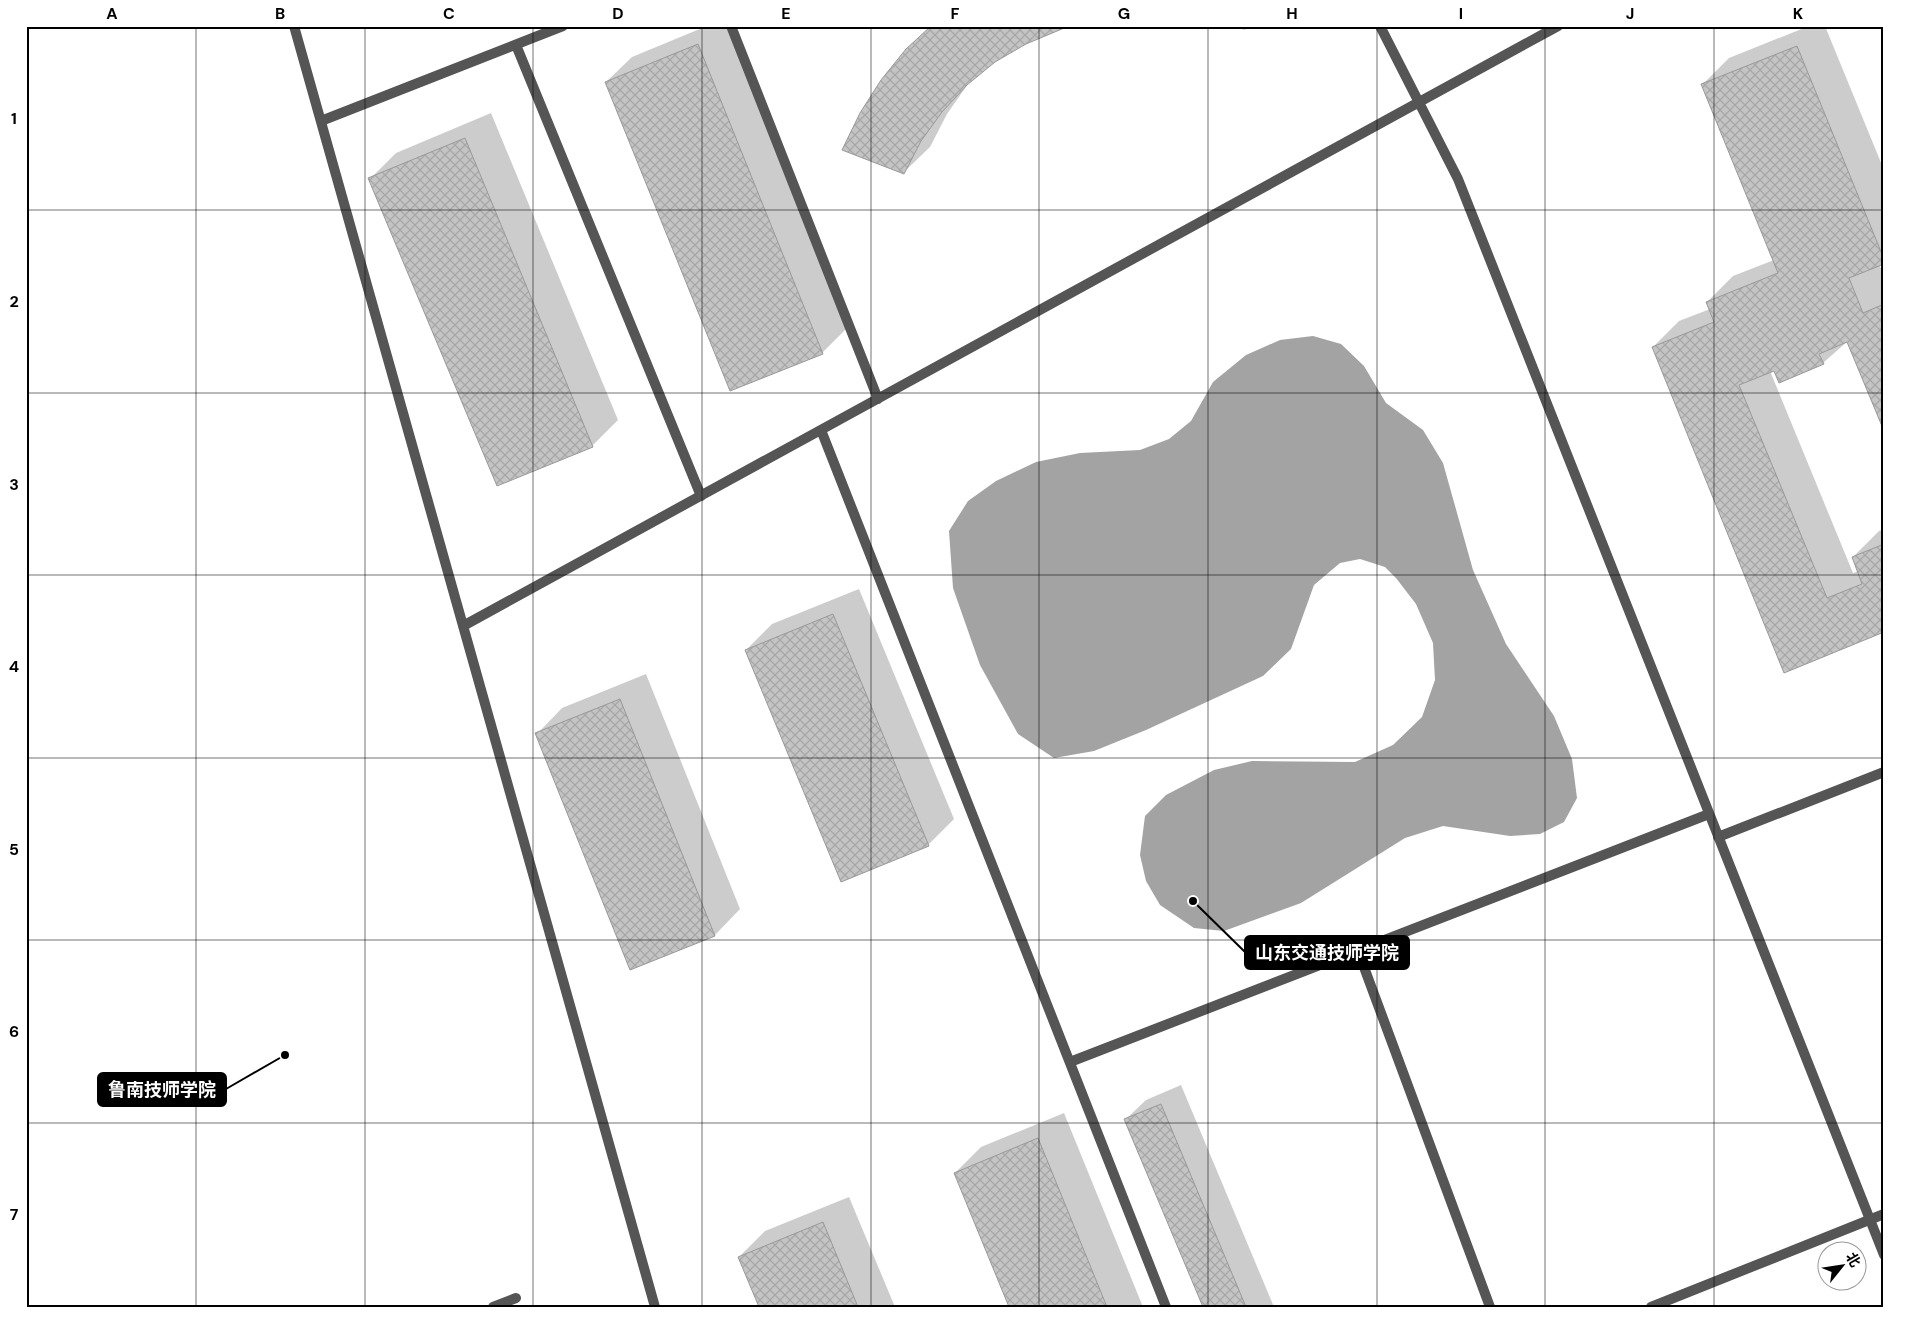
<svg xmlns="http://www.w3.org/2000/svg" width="1910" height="1333" font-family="'DM Sans','Noto Sans SC',sans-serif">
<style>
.water{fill:#a3a3a3}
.shadow{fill:#0003}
.building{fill:url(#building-cross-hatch);stroke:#999}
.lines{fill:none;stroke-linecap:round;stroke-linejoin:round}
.service{stroke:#555;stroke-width:10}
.grid{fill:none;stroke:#000;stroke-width:1;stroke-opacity:0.55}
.leader{fill:none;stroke:#000;stroke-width:2}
.callout-dot{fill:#000;stroke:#fff;stroke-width:2}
.callout{fill:#000;stroke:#000;stroke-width:2}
.callout-label{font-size:18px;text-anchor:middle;font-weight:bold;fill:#fff}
.neatline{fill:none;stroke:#000;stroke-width:2}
.grid-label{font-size:16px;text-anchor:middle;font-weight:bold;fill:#000}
</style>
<defs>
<pattern id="building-cross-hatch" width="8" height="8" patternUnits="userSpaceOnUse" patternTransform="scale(1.25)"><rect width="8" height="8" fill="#c4c4c4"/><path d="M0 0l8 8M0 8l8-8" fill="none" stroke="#a7a7a7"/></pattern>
</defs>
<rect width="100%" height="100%" fill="#fff"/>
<!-- water -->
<path class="water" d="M1313,336L1341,344L1364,366L1386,403L1423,430L1443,463L1473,570L1506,644L1554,716L1572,759L1577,798L1564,822L1540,834L1510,836L1443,826L1405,838L1301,903L1224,931L1194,928L1160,905L1146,881L1140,855L1145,816L1166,795L1214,770L1252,761L1355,762L1393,745L1422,717L1435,680L1433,643L1416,604L1396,578L1385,567L1360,559L1340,563L1314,585L1291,649L1263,676L1146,730L1094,751L1054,758L1018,734L980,665L953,588L949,531L968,501L996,481L1036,462L1080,453L1140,450L1169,439L1191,421L1213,382L1246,355L1280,340Z"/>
<!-- shadow -->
<path class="shadow" d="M707,26H727L848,327L823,352L731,389L606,82L632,57Z
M931,26H1065L1025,43L994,61L968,84L947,114L930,147L904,172L907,49Z
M1232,26H1249L1245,30Z
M1809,26H1825L1884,170V263L1879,264L1884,276V428L1848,341L1823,363L1770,371L1853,573L1859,571L1853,557L1879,531L1884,529V631L1784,671L1653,347L1679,321L1710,309L1707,302L1733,276L1774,260L1703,84L1729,58Z
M491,113L618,420L592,446L370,179L396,153Z
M859,589L954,819L928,845L746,650L772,624Z
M646,674L740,909L715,935L631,969L537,734L562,708Z
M1181,1085L1274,1307H1205L1126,1119L1146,1100Z
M1064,1113L1143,1307H1010L955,1173L981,1147Z
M849,1197L895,1307H760L739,1257L765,1231Z"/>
<!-- building -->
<path class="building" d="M931,26H1069L1026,44L995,62L967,85L942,112L921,141L904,174L842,150L860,113L881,80L906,49Z
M698,44L823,354L730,391L605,82Z
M1797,46L1884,259V264L1849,278L1863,313L1884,304V431L1847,342L1819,354L1824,364L1779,383L1774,371L1739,385L1827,598L1862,584L1852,557L1884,544V632L1784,673L1652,347L1714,322L1706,302L1778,273L1701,84Z
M465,138L593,447L497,486L368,178Z
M833,614L929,846L841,882L745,650Z
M620,699L715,936L630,970L535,733Z
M1161,1104L1246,1307H1203L1124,1119Z
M1038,1138L1107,1307H1009L954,1173Z
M823,1222L858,1307H759L738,1257Z"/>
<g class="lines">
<!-- service -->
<path class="service" d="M294,26L655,1307
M731,26L878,399
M1380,26L1458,179L1884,1255
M516,45L701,496
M321,121L563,26
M821,430L1166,1307
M463,626L1558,26
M1718,837L1884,772
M1358,951L1490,1307
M1070,1062L1709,814
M493,1307L516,1298
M1651,1307L1884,1214"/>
</g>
<!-- grid -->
<path class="grid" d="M196,26V1307M365,26V1307M533,26V1307M702,26V1307M871,26V1307M1039,26V1307M1208,26V1307M1377,26V1307M1545,26V1307M1714,26V1307M26,210H1884M26,393H1884M26,575H1884M26,758H1884M26,940H1884M26,1123H1884"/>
<!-- callouts -->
<path class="leader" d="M1193 901L1245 952M285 1055L226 1089"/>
<g class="callout-dot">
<circle cx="1193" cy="901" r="5"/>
<circle cx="285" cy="1055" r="5"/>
</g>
<g class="callout">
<rect x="1245" y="936" width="164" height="33" rx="5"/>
<rect x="98" y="1073" width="128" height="33" rx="5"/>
</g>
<g class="callout-label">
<text x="1327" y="959">山东交通技师学院</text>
<text x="162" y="1096">鲁南技师学院</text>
</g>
<!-- border -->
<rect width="1910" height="1333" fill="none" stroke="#ffffff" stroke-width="55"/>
<!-- north arrow -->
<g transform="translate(1842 1266) rotate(60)"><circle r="24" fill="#ffffff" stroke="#999999"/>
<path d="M0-4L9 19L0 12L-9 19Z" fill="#000000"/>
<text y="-8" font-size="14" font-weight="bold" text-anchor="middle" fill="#000000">北</text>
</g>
<rect x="28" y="28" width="1854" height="1278" class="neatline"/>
<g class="grid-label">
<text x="112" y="19">A</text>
<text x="280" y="19">B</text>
<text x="449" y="19">C</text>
<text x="618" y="19">D</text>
<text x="786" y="19">E</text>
<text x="955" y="19">F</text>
<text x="1124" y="19">G</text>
<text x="1292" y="19">H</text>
<text x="1461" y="19">I</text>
<text x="1630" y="19">J</text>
<text x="1798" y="19">K</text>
<text x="14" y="124">1</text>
<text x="14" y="307">2</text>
<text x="14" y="490">3</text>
<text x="14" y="672">4</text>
<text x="14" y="855">5</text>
<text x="14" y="1037">6</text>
<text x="14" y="1220">7</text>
</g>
</svg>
